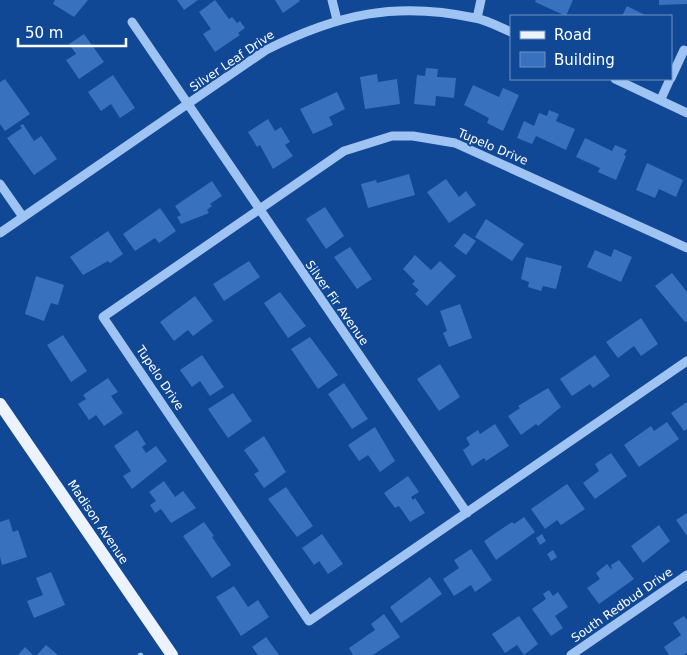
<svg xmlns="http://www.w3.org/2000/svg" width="687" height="655" font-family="'DejaVu Sans',sans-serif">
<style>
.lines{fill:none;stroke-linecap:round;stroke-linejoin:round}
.stream{stroke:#90bef7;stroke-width:4.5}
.building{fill:#3871be}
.minor{stroke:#9fc4f4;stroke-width:9}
.major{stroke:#ecf3ff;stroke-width:12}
.labels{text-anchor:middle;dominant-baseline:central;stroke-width:4;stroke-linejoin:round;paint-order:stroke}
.street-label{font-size:12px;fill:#fff;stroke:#104896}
</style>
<rect width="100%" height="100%" fill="#104896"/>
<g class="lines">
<!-- stream -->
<path class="stream" d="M140,655H141"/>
</g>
<!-- building -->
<path class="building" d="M55,0H88L74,17L53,4Z
M177,0H198L184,10Z
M215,0L229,19L232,17L237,23L240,21L245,28L238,33L240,35L215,52L203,34L211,29L199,12Z
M275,0H299L300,1L283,13Z
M536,0H573L566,16L535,2Z
M659,0H687V4L659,5Z
M627,6L647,16H622Z
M84,34L104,62L79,79L66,60L76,54L69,44Z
M426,68L438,69L437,77L456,78L454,98L436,96L435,106L414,104L417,75L425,76Z
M377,74L378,82L397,79L400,104L365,109L360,77Z
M113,75L135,108L120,118L111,104L101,111L88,92Z
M5,79L30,114L5,131L0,124V82Z
M473,85L499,97L503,88L519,95L503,131L487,123L489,118L464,105Z
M337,92L345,109L329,117L333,125L313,134L300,109Z
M549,110L559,114L556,121L575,129L566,150L536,136L532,144L517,138L524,121L534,126L539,113L547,116Z
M268,119L275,131L281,127L290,142L285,145L293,156L273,169L260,145L257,147L248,132Z
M23,124L34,141L41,136L57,159L34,175L7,138L22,128L20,126Z
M585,138L612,151L615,145L627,150L624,155L626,156L616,180L598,172L600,168L576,157Z
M647,163L683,180L676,197L659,189L655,198L636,190Z
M409,174L415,195L368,208L361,184L376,180L377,183Z
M446,179L459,197L466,191L476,205L449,223L427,192Z
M212,181L222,196L210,204L212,206L207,210L209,213L181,224L177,217L181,215L175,206Z
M325,207L344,236L326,249L306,219Z
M160,208L176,231L159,243L155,238L135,251L123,234Z
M486,219L524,244L512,261L475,237Z
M108,231L123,254L110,263L108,261L83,275L70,257Z
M464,233L476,241L466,255L454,246Z
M350,247L372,279L357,289L334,257Z
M614,249L632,257L621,282L587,267L595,250L611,257Z
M415,255L431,270L440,261L456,276L427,306L415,294L419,290L412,284L415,281L403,269Z
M526,257L562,266L556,289L543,286L541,291L528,287L529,282L521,279Z
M249,261L260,277L224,301L213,284Z
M672,273L687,292V321L685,322L655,286Z
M36,276L64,285L58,305L51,303L44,321L25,314Z
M280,292L306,326L288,338L264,303Z
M195,296L213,321L193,336L188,330L174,341L160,322Z
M460,304L472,338L449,347L443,333L447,331L440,311Z
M641,318L658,344L641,356L634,346L618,358L606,342Z
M63,335L87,371L71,382L47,345Z
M310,337L338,375L318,389L291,349Z
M202,355L224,387L210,396L200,381L192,387L180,370Z
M595,355L610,376L593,388L590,384L572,396L560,379Z
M440,364L460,397L439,411L417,379Z
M108,378L118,392L111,396L123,413L104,426L96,415L89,420L78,404L86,399L83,395Z
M344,383L368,419L352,429L328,394Z
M548,388L561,407L538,426L536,424L521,435L508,416L520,408L518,406Z
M233,393L252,421L228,438L208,409Z
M687,402V429L684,431L671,413Z
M667,422L679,439L639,467L624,445L651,426L654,431Z
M495,424L509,446L486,461L484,458L472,466L463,450L470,445L466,438L478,430L480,434Z
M375,427L395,461L380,472L368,455L359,461L348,445Z
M137,430L146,444L142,447L146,453L156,446L167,461L132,489L123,476L131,471L114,446Z
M264,436L286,472L264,488L254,474L259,471L244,450Z
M611,453L627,476L595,499L583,483L599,471L595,464Z
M408,476L419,492L411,497L413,500L415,498L425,513L410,522L399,506L395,508L384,493Z
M164,481L175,497L183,491L196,508L171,523L161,509L155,513L150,505L156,501L149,492Z
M567,484L585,509L561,525L557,520L545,529L531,509Z
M286,487L313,526L297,537L268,499Z
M687,513V536L676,520Z
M524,517L535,532L496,560L484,541L512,522L514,524Z
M9,519L13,532L18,530L27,557L2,565L0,557V522Z
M204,522L214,536L212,537L231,565L212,578L183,536Z
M659,525L670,541L643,563L631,546Z
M322,534L343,564L328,574L319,561L314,565L302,548Z
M542,534L546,541L540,545L536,538Z
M471,549L492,580L475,592L471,585L454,596L443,579L459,568L454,560Z
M553,550L557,557L551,561L547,554Z
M619,560L634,579L599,604L587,588L600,579L596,573L607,564L612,570L611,565Z
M51,572L65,605L34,618L27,601L43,595L36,578Z
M430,577L442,594L401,623L390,607Z
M234,586L248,607L258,600L269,617L241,636L216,597Z
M549,590L553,596L558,592L568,607L555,616L563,628L551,636L532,609L546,599L543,594Z
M384,614L400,637L373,655H353L349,648L375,630L371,624Z
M519,616L538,644L524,655L517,645L505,653L492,634Z
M684,616L687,620V653L684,655H669L664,647L681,635L673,623Z
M266,637L279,655H258L252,647Z
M46,645L58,655H37Z
M25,647L33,655H18Z"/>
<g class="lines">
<!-- minor -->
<path class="minor" d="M332,0L337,20
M477,18L481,0
M132,22L467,513
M671,78L684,50
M615,79L687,113
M661,99L670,79
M0,184L23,217
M0,233L266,50C338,14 396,1 475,18C487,20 499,27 511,32
M687,248L455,143L413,136H392L344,151L103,317L309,621L687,361
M571,655L687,575"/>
<!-- major -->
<path class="major" d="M0,404L172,655"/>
</g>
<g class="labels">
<!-- street labels -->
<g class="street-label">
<text transform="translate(232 61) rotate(-34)">Silver Leaf Drive</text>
<text transform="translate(493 147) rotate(23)">Tupelo Drive</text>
<text transform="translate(337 303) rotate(55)">Silver Fir Avenue</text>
<text transform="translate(160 378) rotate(56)">Tupelo Drive</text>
<text transform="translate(98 522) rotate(56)">Madison Avenue</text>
<text transform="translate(622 605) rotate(-35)">South Redbud Drive</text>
</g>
</g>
<!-- legend -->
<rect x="510" y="15" width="162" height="65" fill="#104896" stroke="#7091c0"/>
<rect x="520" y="31" width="25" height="8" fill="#ecf3ff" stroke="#7091c0"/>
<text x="554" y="40" font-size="15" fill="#ffffff">Road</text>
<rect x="520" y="52" width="25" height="15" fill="#3871be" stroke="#7091c0"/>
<text x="554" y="65" font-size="15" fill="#ffffff">Building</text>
<!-- scale -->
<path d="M18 38v8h108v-8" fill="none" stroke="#ffffff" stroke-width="2.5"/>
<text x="25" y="38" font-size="15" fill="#ffffff" stroke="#104896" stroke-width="4" paint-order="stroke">50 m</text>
</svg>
